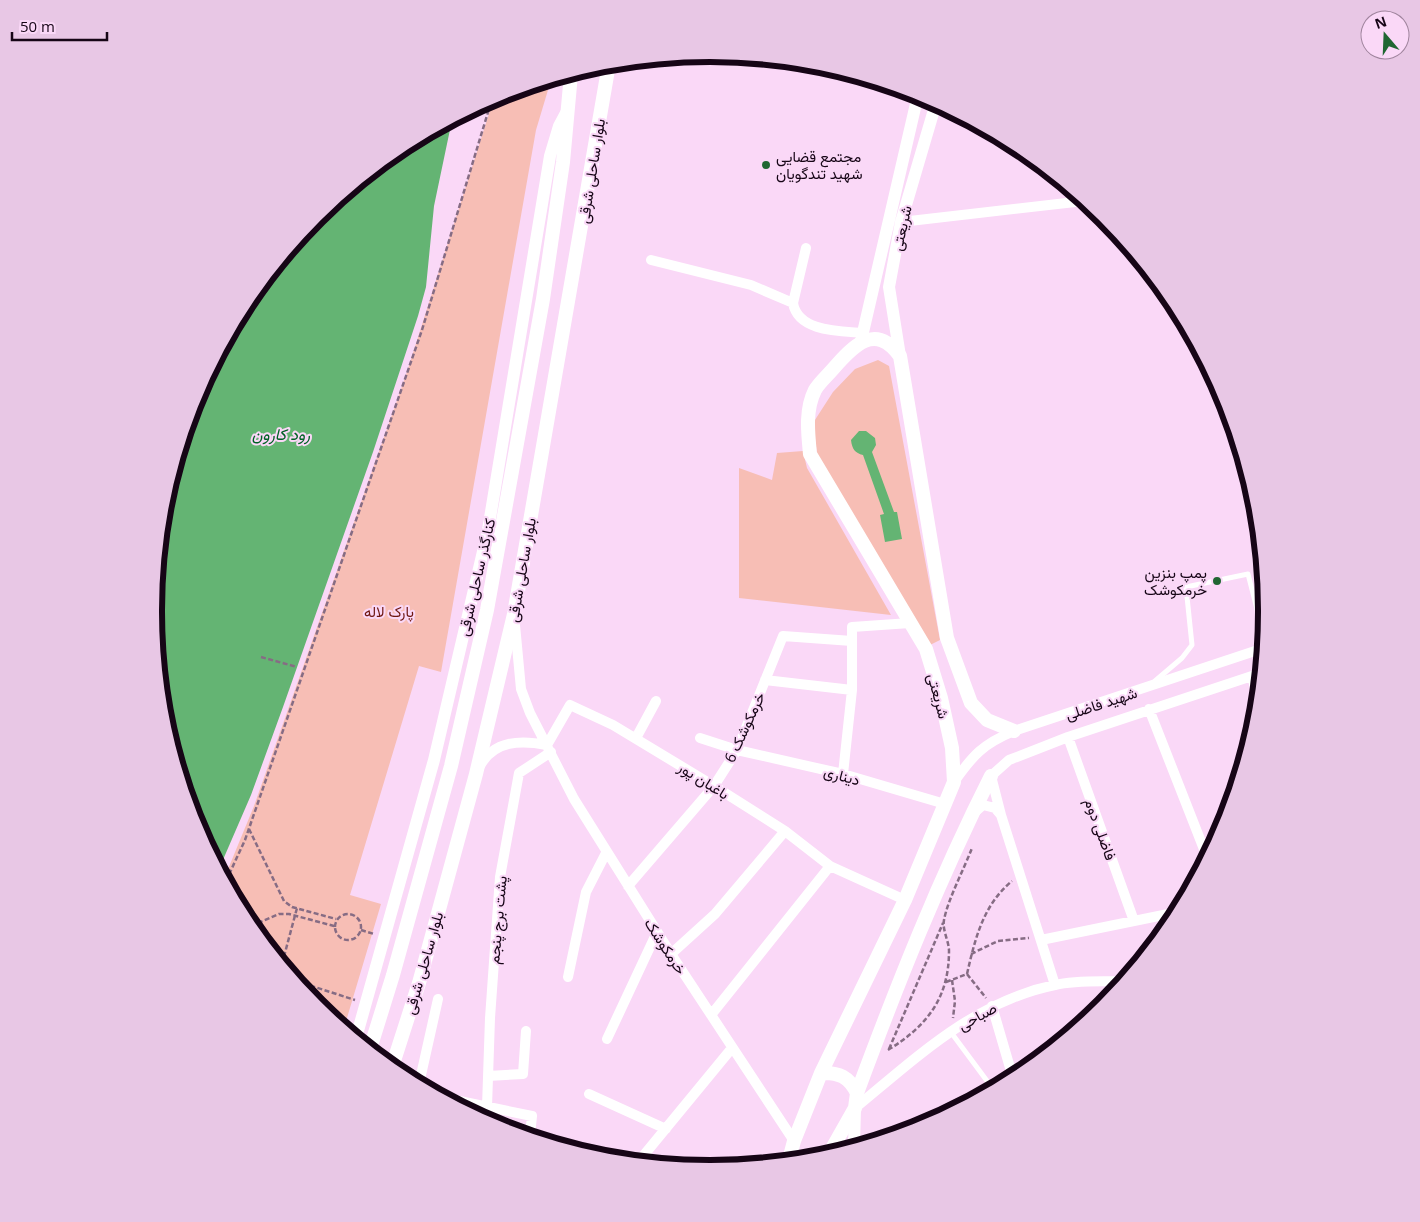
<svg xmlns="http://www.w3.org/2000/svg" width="1420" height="1222" font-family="'Open Sans',Vazirmatn,sans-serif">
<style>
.green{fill:#f7beb5}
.water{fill:#64b473}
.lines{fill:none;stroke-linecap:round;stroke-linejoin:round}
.path{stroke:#866c84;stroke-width:2.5;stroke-dasharray:5 2.5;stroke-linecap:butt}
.service{stroke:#fff;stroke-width:5}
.minor{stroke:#fff;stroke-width:10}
.tertiary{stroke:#fff;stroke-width:12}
.secondary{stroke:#fff;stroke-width:14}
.poi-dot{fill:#206632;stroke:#fad8f7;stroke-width:2}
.labels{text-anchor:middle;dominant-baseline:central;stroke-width:4;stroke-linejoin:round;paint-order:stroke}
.poi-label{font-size:15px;fill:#160516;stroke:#fad8f7;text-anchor:start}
.street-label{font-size:15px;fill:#160516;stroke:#fad8f7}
.park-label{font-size:15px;fill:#6e1610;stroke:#fad8f7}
.water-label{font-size:16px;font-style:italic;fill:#006125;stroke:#fad8f7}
.rim{fill:none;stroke:#160516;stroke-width:6}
</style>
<rect width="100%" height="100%" fill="#fad8f7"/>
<!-- green -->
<path class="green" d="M551,80L536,130L441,672L419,666L350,895L381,904L344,1028L316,1005L247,920L224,879L254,806L406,375L494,98Z
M878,360L889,366L940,640L930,645L817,454L813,423L833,392L855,369Z
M803,451L807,468L891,615L739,598V468L772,480L777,453Z"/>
<!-- water -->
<path class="water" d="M452,120L434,206L426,287L418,316L373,452L283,707L251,795L219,869L195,824L163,719L153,611L164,502L195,397L247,301L316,217L401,148Z
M859,431H866L875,438L876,445L872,452L894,512H897L902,539L885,542L880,515L884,514L863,455C855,453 852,449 851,440Z"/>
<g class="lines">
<!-- path -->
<path class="path" d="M261,657L297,667
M249,829L284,901L292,907L336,919
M226,881L245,840L422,330L492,99
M335 927a13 13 0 1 1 26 0a13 13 0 1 1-26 0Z
M251,926L279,914H289L334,926
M361,930L374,934
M971,954L998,941L1029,938
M282,964L297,908
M967,974L986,998
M952,980L955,1001L953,1018
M296,981L355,1000
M946,982L967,974C975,939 983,905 1012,881
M889,1049L943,923
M888,1050C927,1026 949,998 949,951C949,941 942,930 944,920C948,899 964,869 972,848"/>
<!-- service -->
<path class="service" d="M1155,681L1182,658L1192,645L1186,587L1248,574L1259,617L1266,622
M950,1031L993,1089"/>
<!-- minor -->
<path class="minor" d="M901,222L1084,201
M651,260L751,285L793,303C798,332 840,331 863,333
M793,303L806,248
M515,625L521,689L530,713L574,799L671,954L794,1141
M1252,676L1258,700
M765,680L852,690
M1149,709L1207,857
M1068,737L1134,921
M636,738L656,701
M700,738L737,750L843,774L945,804
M547,745L570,705L613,725L714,786L785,831L830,866L905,900
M480,766C494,740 521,740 547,745
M843,774L852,690V627L910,623
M954,782C973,755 983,744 1014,731L1264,648
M975,812L983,805L995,808L1001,815
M628,886L714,786L737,750L783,636L852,641
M1041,940L1178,912
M671,954L715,914L785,831
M568,977L586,892L606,853
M1055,985L1001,815L991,776L1009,760L1068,737L1261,673
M992,1006L1013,1078
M711,1015L830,866
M607,1039L657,932
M488,1076L523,1074L526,1031
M419,1084L438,999
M589,1094L666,1129
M445,1098L532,1116L530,1136
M487,1107L490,1018L500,877L519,773L551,752
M855,1108C916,1058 975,1001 1055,985C1077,980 1102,982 1124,981
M639,1161L732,1048"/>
<!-- tertiary -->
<path class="tertiary" d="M861,341L918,95
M900,356L889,287L901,222L936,103
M356,1038L434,760L488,530L550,156L559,126L567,111
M854,1147L855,1108"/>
<!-- secondary -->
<path class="secondary" d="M370,1049L393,975L451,766L487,610L543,299L563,162L571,74
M392,1067L419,983L476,774L514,614L609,64
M821,1073C839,1072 849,1077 857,1093
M829,1154L855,1108L857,1093C897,985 939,879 991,776
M789,1160L794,1141L821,1073L905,900L954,782L952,748L941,698L926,649L810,454C808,433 805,410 815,390C819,383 827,376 833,369C853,346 875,322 900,356L947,638L971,703L987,720L1014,731"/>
</g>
<!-- markers -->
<g class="poi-dot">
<circle cx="766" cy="165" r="5"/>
<circle cx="1217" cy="581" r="5"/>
</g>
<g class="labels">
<!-- poi labels -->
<g class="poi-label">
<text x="776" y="156">مجتمع قضایی<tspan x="776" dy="17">شهید تندگویان</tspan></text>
<text x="1207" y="572" text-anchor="end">پمپ بنزین<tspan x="1207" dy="17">خرمکوشک</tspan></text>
</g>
<!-- street labels -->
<g class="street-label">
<text transform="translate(591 171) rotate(-81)">بلوار ساحلی شرقی</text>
<text transform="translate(901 228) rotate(-77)">شریعتی</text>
<text transform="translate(521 570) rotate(-80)">بلوار ساحلی شرقی</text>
<text transform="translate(476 577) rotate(-77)">کنارگذر ساحلی شرقی</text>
<text transform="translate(939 696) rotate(75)">شریعتی</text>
<text transform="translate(1101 703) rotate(-18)">شهید فاضلی</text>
<text transform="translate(744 727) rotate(-65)">خرمکوشک 6</text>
<text transform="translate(842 775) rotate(15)">دیناری</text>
<text transform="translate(704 780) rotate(32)">باغبان پور</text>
<text transform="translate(1101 829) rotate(70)">فاضلی دوم</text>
<text transform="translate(497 920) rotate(-85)">پشت برج پنجم</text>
<text transform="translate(666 946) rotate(57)">خرمکوشک</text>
<text transform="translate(423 963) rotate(-74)">بلوار ساحلی شرقی</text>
<text transform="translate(977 1016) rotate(-29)">صباحی</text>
</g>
<!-- park labels -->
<g class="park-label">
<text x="389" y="611">پارک لاله</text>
</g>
<!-- water labels -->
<g class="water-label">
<text x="281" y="434">رود کارون</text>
</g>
</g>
<!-- crop -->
<path d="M0 0H1420V1222H0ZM710 62H710A548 548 0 0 1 1258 610V612A548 548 0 0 1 710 1160H710A548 548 0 0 1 162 612V610A548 548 0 0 1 710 62Z" fill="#e8c7e5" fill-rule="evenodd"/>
<path class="rim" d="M710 62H710A548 548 0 0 1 1258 610V612A548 548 0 0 1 710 1160H710A548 548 0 0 1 162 612V610A548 548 0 0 1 710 62Z"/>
<!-- north arrow -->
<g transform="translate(1385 35) rotate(341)"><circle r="24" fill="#fad8f7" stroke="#9f849d"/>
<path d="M0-4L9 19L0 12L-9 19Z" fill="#206632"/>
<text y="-8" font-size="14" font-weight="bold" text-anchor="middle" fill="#160516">N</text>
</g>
<!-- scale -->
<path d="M12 32v8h95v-8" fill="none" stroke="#160516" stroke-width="2.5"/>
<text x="20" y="32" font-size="15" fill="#160516" stroke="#fad8f7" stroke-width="4" paint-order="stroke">50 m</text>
</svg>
